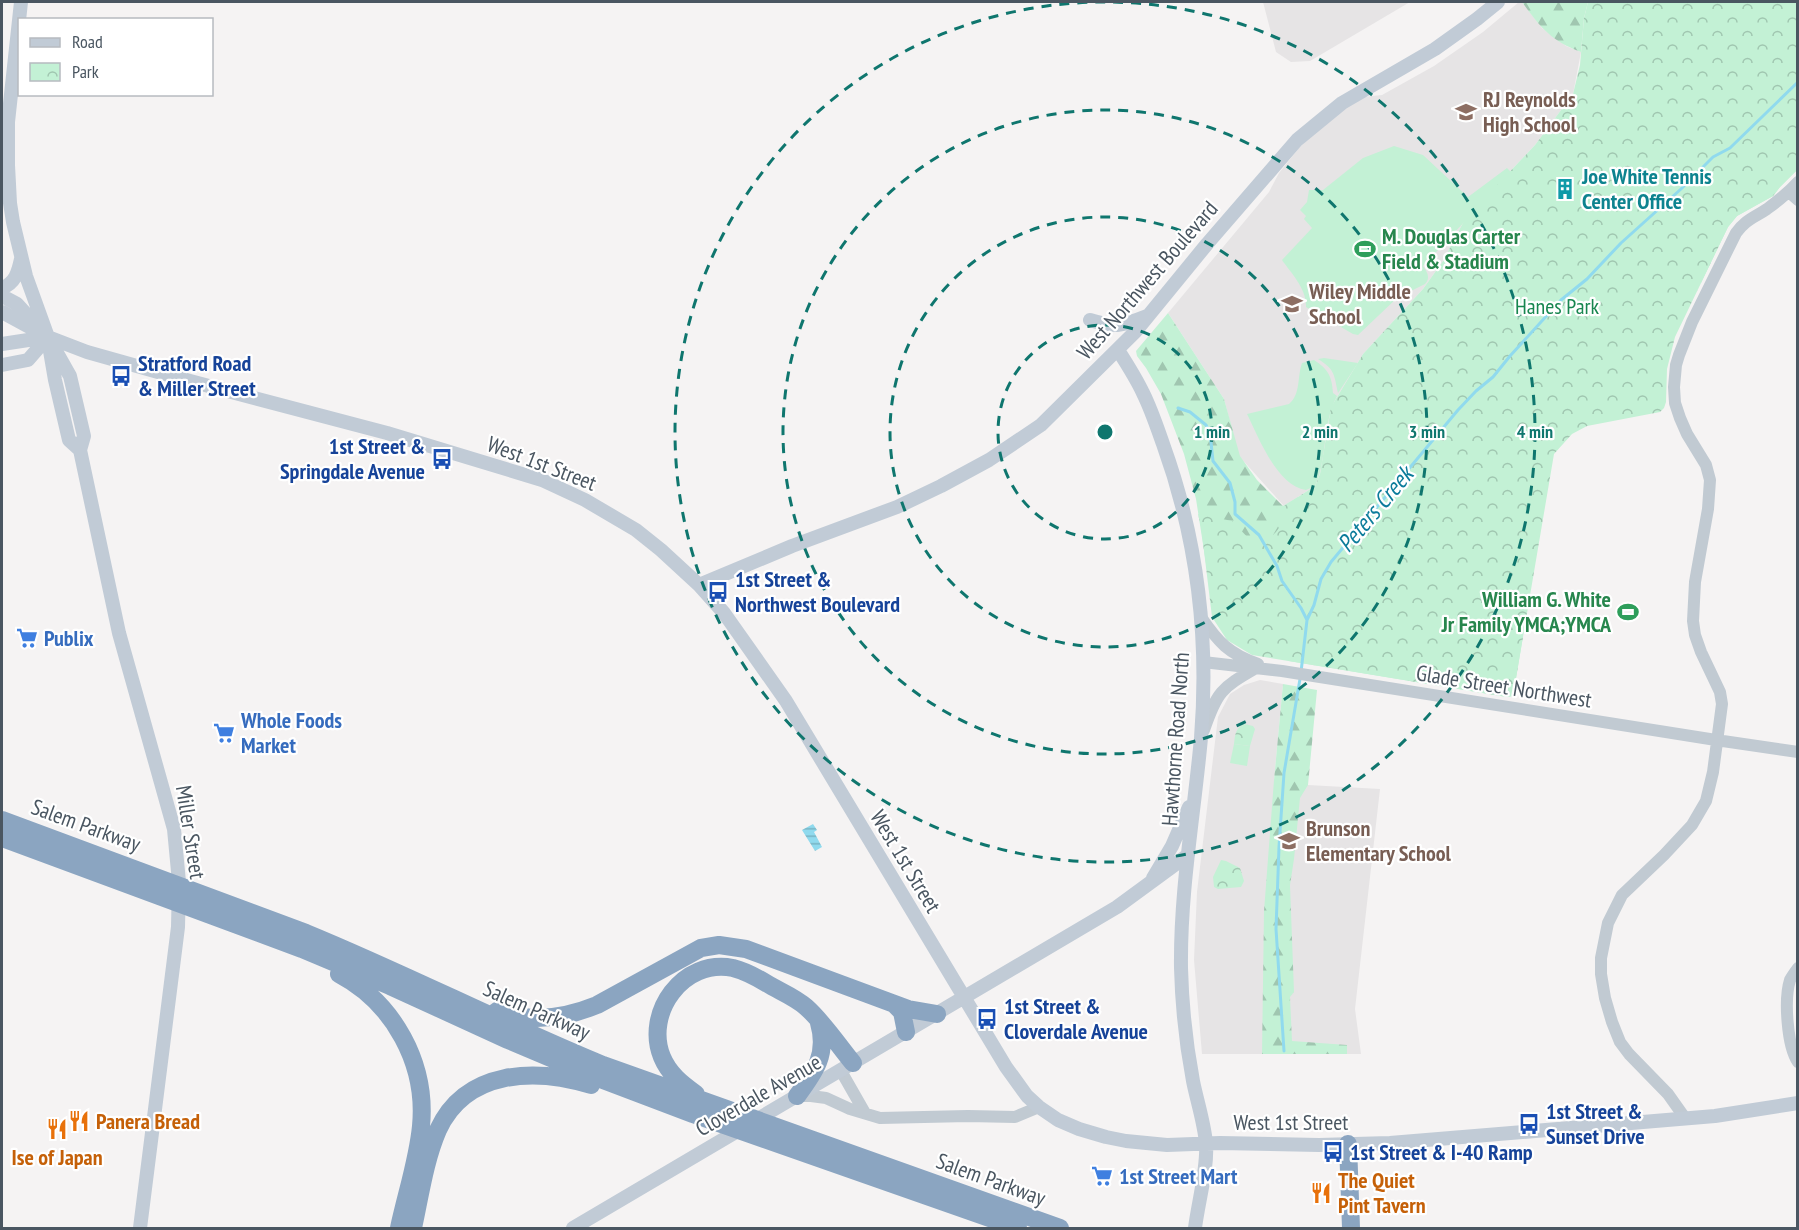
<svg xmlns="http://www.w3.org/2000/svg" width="1799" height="1230" font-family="'PT Sans Narrow',sans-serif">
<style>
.education{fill:#e6e4e5}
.grass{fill:#c3f1d5}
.forest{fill:url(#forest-firs)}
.park{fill:url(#park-crowns)}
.water{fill:url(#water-rules)}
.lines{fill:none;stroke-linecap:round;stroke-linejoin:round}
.stream{stroke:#90daee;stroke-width:3}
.tertiary{stroke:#c1cad2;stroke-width:12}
.secondary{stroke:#c1cbd6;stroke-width:14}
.motorway{stroke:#8ba5c1;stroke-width:18}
.ring{fill:none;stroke:#0f766e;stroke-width:3;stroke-dasharray:10 8}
.labels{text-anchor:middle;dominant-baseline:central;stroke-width:4.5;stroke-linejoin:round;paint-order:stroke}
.education-label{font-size:22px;font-weight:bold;fill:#785e54;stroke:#fff;text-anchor:start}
.culture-label{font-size:22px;font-weight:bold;fill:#0d838f;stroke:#fff;text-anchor:start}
.leisure-label{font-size:22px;font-weight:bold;fill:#27864d;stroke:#fff;text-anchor:start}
.street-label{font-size:22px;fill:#4a5661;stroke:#fff}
.park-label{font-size:22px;fill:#17864f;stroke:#fff}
.transit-label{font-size:22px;font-weight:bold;fill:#164399;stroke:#fff;text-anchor:start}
.shop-label{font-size:22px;font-weight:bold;fill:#366cbe;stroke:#fff;text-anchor:start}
.food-label{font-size:22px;font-weight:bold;fill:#c56008;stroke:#fff;text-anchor:start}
.water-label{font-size:24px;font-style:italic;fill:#0c7c9b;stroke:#fff}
.centre{fill:#0f766e;stroke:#fff;stroke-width:3}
.ring-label{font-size:18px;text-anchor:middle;font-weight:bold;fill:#0f766e;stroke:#fff;stroke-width:4.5;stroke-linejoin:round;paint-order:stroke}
</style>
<defs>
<pattern id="forest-firs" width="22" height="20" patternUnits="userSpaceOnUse" patternTransform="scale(1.5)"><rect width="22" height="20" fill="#c3f1d5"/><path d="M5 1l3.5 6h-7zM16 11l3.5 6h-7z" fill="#a0c6b0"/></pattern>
<pattern id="park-crowns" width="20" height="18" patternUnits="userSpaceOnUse" patternTransform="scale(1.5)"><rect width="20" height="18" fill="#c3f1d5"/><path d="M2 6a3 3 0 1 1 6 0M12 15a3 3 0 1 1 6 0" fill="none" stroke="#a0c6b0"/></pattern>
<pattern id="water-rules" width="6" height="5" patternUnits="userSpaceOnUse" patternTransform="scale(1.5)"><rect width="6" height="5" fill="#90daee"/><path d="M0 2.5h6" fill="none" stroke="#78b4c4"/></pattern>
</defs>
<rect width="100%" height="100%" fill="#f5f3f3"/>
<!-- education -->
<path class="education" d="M1263,2H1410L1310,61L1291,62L1276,52Z
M1519,2H1522L1542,28L1566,46L1581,52L1573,94L1535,145L1465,219L1443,261L1423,289L1363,354L1331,407L1320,474L1315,486L1284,506L1239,456L1224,399L1168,313L1269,192L1279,173L1299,148L1317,130L1342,110L1362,97L1382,95L1434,66L1483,32Z
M1260,680L1283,684L1274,780L1308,785L1380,789L1355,1009L1361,1054H1202L1194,960L1197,892L1218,717L1230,694L1244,685Z"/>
<!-- grass -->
<path class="grass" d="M1394,146L1423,155L1468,197L1507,168L1511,172L1423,266C1427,272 1431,277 1425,284L1397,298L1358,335L1353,334L1306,307C1307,289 1291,273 1282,260L1312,228L1304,219L1306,216L1300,210L1307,202L1309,190H1323L1363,158Z
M1324,358L1358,363L1338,393C1334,376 1336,370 1318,359Z
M1314,360C1328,369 1332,376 1333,393L1337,396C1322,423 1328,457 1315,486L1306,490C1277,486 1259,438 1247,414L1289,404C1301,394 1297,377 1302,363Z
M1234,744L1250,746L1247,766L1230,763Z"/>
<!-- forest -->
<path class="forest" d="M1522,2H1588L1584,18L1581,52C1551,41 1540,27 1522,2Z
M1797,55V170L1780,187L1773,196L1737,216L1728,227L1701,283L1685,278L1693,263L1703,229L1708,226C1716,204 1717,198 1703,179L1609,264L1496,386L1493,397L1499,413L1464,443L1448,438L1430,458L1344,567L1333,597L1348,634L1364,652L1469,673L1488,671L1498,664L1501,633L1523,636L1513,696L1507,697L1289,661C1292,646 1298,628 1293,613C1290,604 1274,591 1267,585L1266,574L1263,563L1250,565L1246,576L1232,581L1207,570L1196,499L1184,454L1161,394L1146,368L1137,356L1136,351L1168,313L1224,399L1240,456L1257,480L1283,506L1298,497L1303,507L1295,559L1298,578L1309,580L1339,505L1374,462L1408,440L1418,423L1425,398L1464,350L1502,337L1582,245L1599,241L1676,156L1781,71Z
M1283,684L1317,690L1308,785L1300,798L1294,859L1290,885L1294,992L1290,997L1292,1041L1347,1045V1054H1262L1264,911L1274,780Z"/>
<!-- park -->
<path class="park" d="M1588,2H1797V170L1780,187L1773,196L1737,216L1728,227L1675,337L1667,369L1666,402L1664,408L1660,412L1587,426L1572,434L1554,454L1513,696L1507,697L1252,655L1227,640L1212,617L1201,526L1198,514L1232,521L1254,544C1278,535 1281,531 1284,506L1315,486L1320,474L1331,407L1363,354L1423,289L1443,261L1465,219L1535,145L1573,94L1580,65L1584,18Z
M1244,724L1253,726L1255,729L1250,746L1234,744C1235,736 1235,728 1244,724Z
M1221,860L1226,861L1240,868L1244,881L1241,887L1218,889L1214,887L1213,877Z"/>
<!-- water -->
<path class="water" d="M813,824L817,830L814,832L822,847L815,851L802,830Z"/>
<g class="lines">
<!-- stream -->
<path class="stream" d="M1178,408L1190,412L1206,425L1210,433L1213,461L1230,483L1235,502V514L1259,535L1277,566L1282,581L1301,608L1307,620
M1301,672L1307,620L1314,605L1321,579L1331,562L1458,410L1476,391L1493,377L1510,356L1561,300L1587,279L1621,243L1681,189L1713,157L1730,148L1798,82
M1284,1051L1276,929L1279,847L1284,773L1300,679"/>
<!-- tertiary -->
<path class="tertiary" d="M1789,192L1798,200
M1201,617C1218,642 1229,654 1258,664
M1203,662L1282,671L1716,740L1798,752
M1204,730C1217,692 1221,688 1256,668
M1798,968C1795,972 1792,976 1790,980C1784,999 1787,1046 1798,1062
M841,1071L865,1113
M797,1096H811L826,1098L850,1109L880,1118L968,1116L1015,1117L1039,1107
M1685,1118L1668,1094L1629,1054L1620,1042L1612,1022L1605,998L1601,974V958L1608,923L1622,895L1664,855L1692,825L1706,801L1713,772L1722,704L1720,692L1701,652L1695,635L1693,621L1695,582L1708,509L1710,480L1706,465L1687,434L1680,418L1675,403L1674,387L1676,365L1679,355L1692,322L1736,233C1746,219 1754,218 1767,209C1778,201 1789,192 1798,182"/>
<!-- secondary -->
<path class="secondary" d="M21,2L8,122V165L10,203L13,222L26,276L48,337L70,376L84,436L80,450L119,633L174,829L179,882L178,927L140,1228
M2,288C15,283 18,273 21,259
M2,296L17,304L38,327
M2,312L48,337L87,352L190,381L387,433L542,480L585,500L636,530L661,550L699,585L724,613L786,701L1006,1067L1027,1096L1039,1107L1058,1120L1079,1129L1106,1137L1126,1141L1167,1145L1220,1143L1319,1145L1390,1143L1715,1116L1798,1103
M1090,320C1116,328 1122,326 1147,316
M2,344L48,337
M49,345L55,380L69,440L80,450
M1118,350C1127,364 1136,378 1143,393C1151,409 1157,427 1163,444C1197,538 1209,639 1201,738C1194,815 1180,891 1181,968C1182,1006 1186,1044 1193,1081C1197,1101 1204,1122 1206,1143C1208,1168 1198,1203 1195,1228
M2,365L28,360L48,337
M699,585L792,546L897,507L941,486L989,460L1041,425L1135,332L1207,244L1297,140L1342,103L1435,49L1477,19L1498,2
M1153,878L1172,846L1189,807
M573,1228L1117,907L1188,855"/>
<!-- motorway -->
<path class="motorway" d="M2,820L306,933C406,974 503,1024 603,1065L1060,1228
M2,838L302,949L390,986L508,1040L598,1078L693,1114L1018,1228
M339,974C394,1003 427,1064 421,1126C418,1159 406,1195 399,1228
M894,1004L902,1012L906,1032
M497,1011C530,1023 565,1018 597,1005L701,948L719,945L746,949L908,1009L937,1014
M696,1094C682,1084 669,1074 662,1057C644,1013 683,958 733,968C745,971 756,977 766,983C779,991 795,997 806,1007C824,1023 838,1045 853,1063
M797,1096C815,1072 828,1054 819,1023
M1348,1144L1351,1228
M413,1228C420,1196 425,1160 438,1130C466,1069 536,1068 591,1085"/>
</g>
<!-- distance rings -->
<g class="ring">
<circle cx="1105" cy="432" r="107"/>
<circle cx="1105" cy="432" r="215"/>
<circle cx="1105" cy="432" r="322"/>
<circle cx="1105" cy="432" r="430"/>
</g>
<!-- icons -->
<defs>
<symbol id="school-bare" viewBox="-9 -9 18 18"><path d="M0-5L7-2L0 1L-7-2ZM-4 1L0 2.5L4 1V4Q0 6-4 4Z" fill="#8d6e63" stroke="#fff" stroke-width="2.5" paint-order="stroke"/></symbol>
<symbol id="building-bare" viewBox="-9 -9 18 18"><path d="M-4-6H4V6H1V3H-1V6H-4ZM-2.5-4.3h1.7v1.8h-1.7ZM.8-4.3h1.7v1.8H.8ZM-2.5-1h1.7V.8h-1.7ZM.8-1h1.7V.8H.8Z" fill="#0f9aa8" stroke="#fff" stroke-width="2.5" paint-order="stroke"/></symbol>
<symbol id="stadium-bare" viewBox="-9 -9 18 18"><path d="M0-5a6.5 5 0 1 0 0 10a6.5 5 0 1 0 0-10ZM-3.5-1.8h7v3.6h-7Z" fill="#2e9e5b" stroke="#fff" stroke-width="2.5" paint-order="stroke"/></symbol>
<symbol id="bus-bare" viewBox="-9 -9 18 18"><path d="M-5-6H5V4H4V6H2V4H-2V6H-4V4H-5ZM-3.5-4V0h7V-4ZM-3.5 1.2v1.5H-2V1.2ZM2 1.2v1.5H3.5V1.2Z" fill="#1a4fb4" stroke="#fff" stroke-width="2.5" paint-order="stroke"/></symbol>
<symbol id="supermarket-bare" viewBox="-9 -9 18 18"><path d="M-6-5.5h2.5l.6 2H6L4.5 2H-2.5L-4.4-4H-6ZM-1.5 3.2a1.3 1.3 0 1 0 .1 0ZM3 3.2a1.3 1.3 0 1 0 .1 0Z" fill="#3f7fe0" stroke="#fff" stroke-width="2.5" paint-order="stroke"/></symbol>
<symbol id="restaurant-bare" viewBox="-9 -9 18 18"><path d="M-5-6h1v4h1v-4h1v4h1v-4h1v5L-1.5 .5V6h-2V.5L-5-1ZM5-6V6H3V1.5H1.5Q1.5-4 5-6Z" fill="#e8710a" stroke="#fff" stroke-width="2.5" paint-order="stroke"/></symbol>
</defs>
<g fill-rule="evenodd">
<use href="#school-bare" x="1451" y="97" width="30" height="30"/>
<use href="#building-bare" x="1550" y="174" width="30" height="30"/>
<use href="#stadium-bare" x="1350" y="234" width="30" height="30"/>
<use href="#school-bare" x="1277" y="289" width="30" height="30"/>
<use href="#bus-bare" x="106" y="361" width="30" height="30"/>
<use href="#bus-bare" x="427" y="444" width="30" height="30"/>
<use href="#bus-bare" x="703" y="577" width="30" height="30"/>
<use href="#stadium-bare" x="1613" y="597" width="30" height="30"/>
<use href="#supermarket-bare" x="12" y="623" width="30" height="30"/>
<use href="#supermarket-bare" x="209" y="718" width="30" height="30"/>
<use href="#school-bare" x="1274" y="826" width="30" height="30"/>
<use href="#bus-bare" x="972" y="1004" width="30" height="30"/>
<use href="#restaurant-bare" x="64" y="1106" width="30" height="30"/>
<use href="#bus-bare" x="1514" y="1109" width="30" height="30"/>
<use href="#restaurant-bare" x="42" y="1114" width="30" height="30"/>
<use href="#bus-bare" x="1318" y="1137" width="30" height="30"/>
<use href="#supermarket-bare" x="1087" y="1161" width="30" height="30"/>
<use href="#restaurant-bare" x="1306" y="1178" width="30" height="30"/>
</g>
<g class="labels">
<!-- education labels -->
<g class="education-label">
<text x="1483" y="99">RJ Reynolds<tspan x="1483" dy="25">High School</tspan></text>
<text x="1309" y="291">Wiley Middle<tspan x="1309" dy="25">School</tspan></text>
<text x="1306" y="828">Brunson<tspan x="1306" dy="25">Elementary School</tspan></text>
</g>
<!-- culture labels -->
<g class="culture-label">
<text x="1582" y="176">Joe White Tennis<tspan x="1582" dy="25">Center Office</tspan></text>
</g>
<!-- leisure labels -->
<g class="leisure-label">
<text x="1382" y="236">M. Douglas Carter<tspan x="1382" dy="25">Field &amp; Stadium</tspan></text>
<text x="1611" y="599" text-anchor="end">William G. White<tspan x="1611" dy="25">Jr Family YMCA;YMCA</tspan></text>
</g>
<!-- street labels -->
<g class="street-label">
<text transform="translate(1147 280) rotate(-49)">West Northwest Boulevard</text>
<text transform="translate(542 463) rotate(21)">West 1st Street</text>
<text transform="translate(1504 686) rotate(9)">Glade Street Northwest</text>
<text transform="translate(1175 739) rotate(-86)">Hawthorne Road North</text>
<text transform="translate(86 825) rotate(20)">Salem Parkway</text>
<text transform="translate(191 832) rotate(81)">Miller Street</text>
<text transform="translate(906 861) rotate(59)">West 1st Street</text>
<text transform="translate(537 1010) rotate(24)">Salem Parkway</text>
<text transform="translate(758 1095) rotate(-30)">Cloverdale Avenue</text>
<text x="1291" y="1122">West 1st Street</text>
<text transform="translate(991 1179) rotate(20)">Salem Parkway</text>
</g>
<!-- park labels -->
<g class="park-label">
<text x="1557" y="306">Hanes Park</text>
</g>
<!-- transit labels -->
<g class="transit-label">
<text x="138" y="363">Stratford Road<tspan x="138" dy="25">&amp; Miller Street</tspan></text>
<text x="425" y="446" text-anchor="end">1st Street &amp;<tspan x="425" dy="25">Springdale Avenue</tspan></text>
<text x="735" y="579">1st Street &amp;<tspan x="735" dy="25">Northwest Boulevard</tspan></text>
<text x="1004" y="1006">1st Street &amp;<tspan x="1004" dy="25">Cloverdale Avenue</tspan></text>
<text x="1546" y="1111">1st Street &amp;<tspan x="1546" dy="25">Sunset Drive</tspan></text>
<text x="1350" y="1152">1st Street &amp; I-40 Ramp</text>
</g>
<!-- shop labels -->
<g class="shop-label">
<text x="44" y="638">Publix</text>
<text x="241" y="720">Whole Foods<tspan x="241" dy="25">Market</tspan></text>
<text x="1119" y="1176">1st Street Mart</text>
</g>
<!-- food labels -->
<g class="food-label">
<text x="96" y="1121">Panera Bread</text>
<text x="57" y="1157" text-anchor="middle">Ise of Japan</text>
<text x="1338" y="1180">The Quiet<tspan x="1338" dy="25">Pint Tavern</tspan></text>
</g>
<!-- water labels -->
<g class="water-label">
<text transform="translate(1375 509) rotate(-50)">Peters Creek</text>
</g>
</g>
<circle cx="1105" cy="432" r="9" class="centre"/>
<g class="ring-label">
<text x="1212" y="438">1 min</text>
<text x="1320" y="438">2 min</text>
<text x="1427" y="438">3 min</text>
<text x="1535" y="438">4 min</text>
</g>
<!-- border -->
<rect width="1799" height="1230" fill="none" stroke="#4a5661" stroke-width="6"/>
<!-- legend -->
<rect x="18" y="18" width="195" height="78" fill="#ffffff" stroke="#b7bbc0" stroke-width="1.5"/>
<rect x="30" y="38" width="30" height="9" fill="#c1cbd6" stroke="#b7bbc0" stroke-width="1.5"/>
<text x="72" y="48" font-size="18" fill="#4a5661">Road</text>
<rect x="30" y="63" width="30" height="18" fill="url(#park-crowns)" stroke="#b7bbc0" stroke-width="1.5"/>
<text x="72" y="78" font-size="18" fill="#4a5661">Park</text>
</svg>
